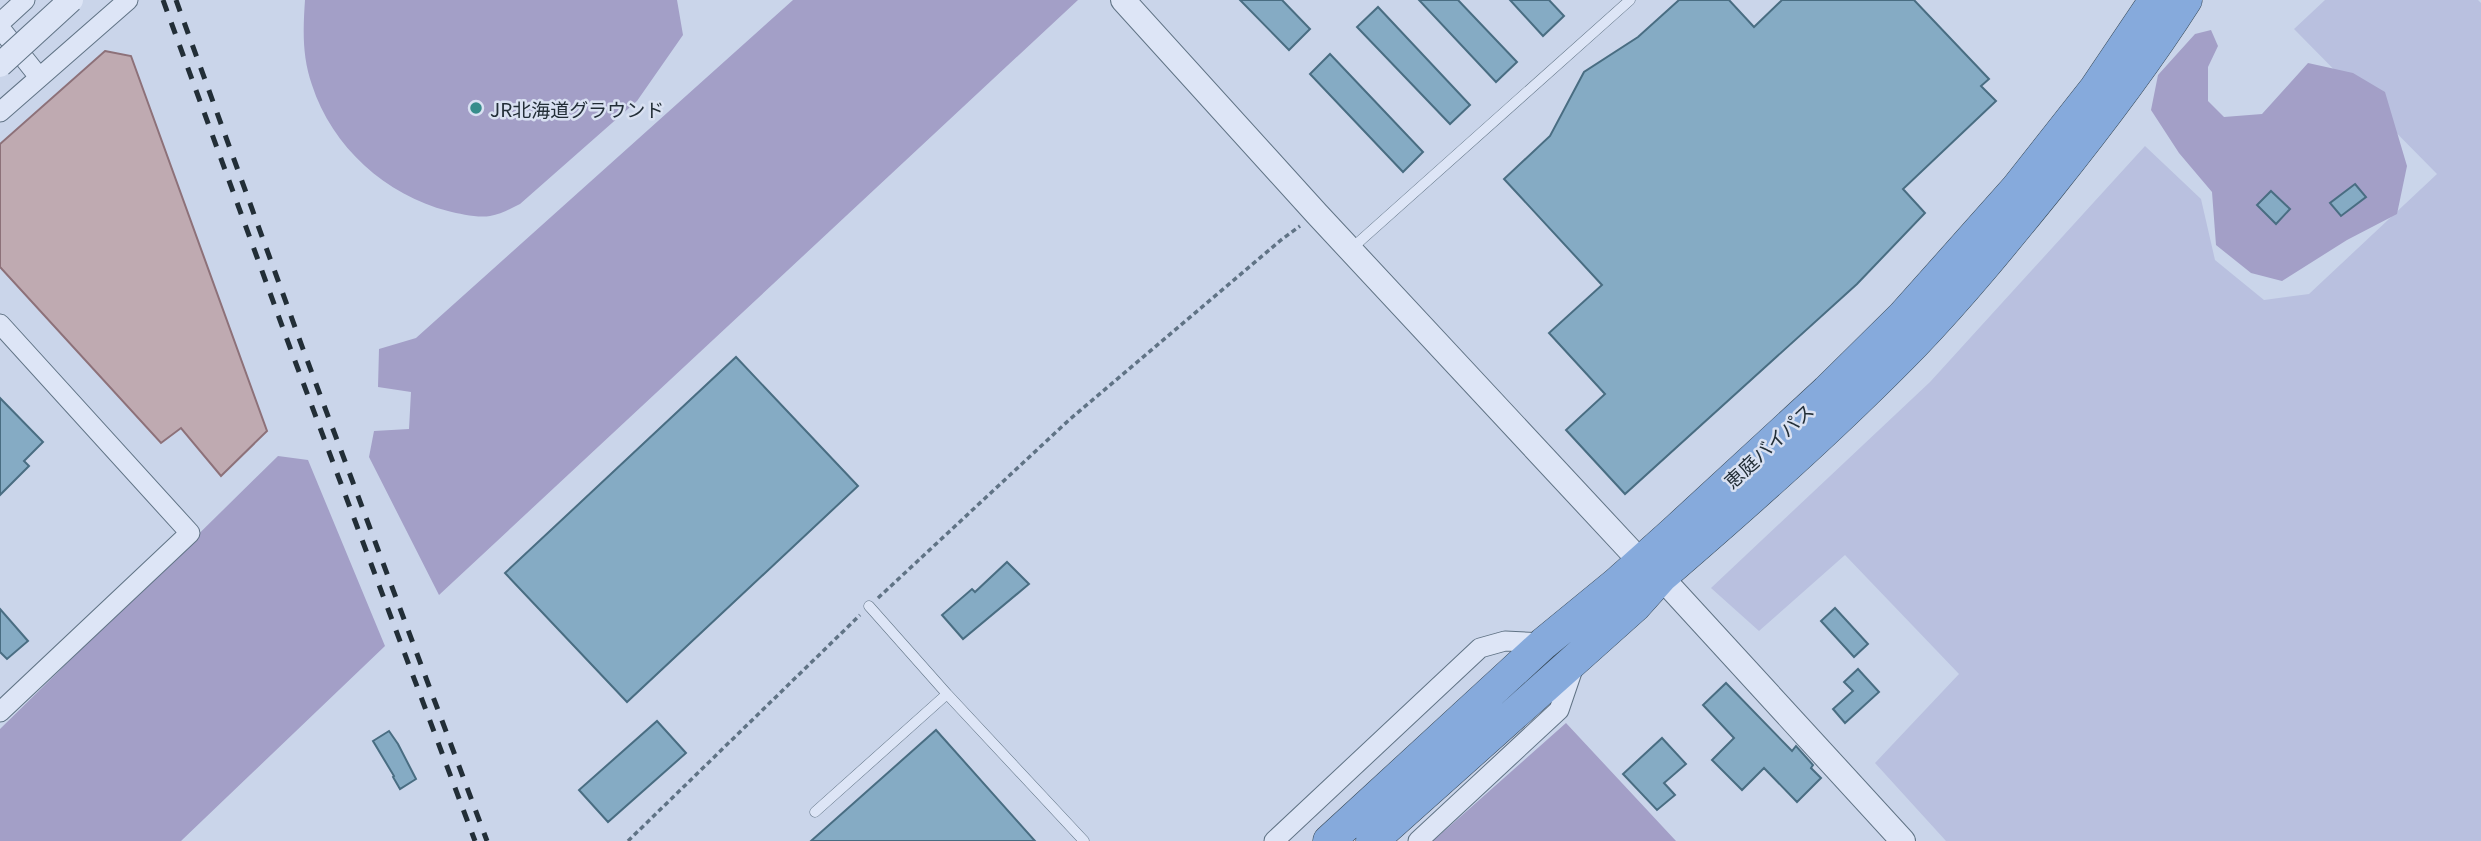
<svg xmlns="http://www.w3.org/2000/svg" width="2481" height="841" font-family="Georgia,'Noto Sans JP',serif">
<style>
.farmland{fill:#b9c0df}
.green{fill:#a39fc7}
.water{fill:#bfaab1;stroke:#8d7179;stroke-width:2}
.building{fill:#85abc4;stroke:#496d82;stroke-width:2}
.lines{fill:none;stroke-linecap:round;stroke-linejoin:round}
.service-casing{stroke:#607385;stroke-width:11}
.minor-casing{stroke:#607385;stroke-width:21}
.tertiary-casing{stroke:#607385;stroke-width:26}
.trunk-casing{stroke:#344654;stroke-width:33}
.path{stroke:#607385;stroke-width:3.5;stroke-dasharray:5 3.5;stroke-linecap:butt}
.service{stroke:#dde5f6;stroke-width:10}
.minor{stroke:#dde5f6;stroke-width:19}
.tertiary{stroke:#dde5f6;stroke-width:24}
.trunk{stroke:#86aadc;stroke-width:32}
.rail{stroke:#222e37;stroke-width:5;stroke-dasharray:12 12;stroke-linecap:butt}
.tertiary-bridge-casing{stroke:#607385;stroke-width:26;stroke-linecap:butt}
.tertiary-bridge{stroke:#dde5f6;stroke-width:24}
.poi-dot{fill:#378d8b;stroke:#d9e1f2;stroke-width:2.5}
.labels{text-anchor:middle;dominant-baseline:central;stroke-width:5;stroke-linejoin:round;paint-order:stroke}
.poi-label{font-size:19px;fill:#222e37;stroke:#d9e1f2;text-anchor:start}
.street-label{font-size:19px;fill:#222e37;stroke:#d9e1f2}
</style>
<rect width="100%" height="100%" fill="#cad5ea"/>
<!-- farmland -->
<path class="farmland" d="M2325,0H2478L2481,3V841H1946L1875,763L1959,674L1845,555L1759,631L1711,588L1930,382L2145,146L2201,199L2215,260L2264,300L2309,294L2437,174L2294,29Z"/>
<!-- green -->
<path class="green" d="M305,0H677L683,35L637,101L520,204C510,209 501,214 490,216C478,218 460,214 448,211C386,195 332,147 312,85C302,56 303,30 305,0Z
M793,0H1078L439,595L369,457L374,431L409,429L411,392L378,387L379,349L416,338Z
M2211,30L2218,46L2208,67V101L2224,117L2262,114L2308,63L2353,73L2385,92L2407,166L2397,214L2347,240L2282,281L2251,273L2216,245L2212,192L2179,153L2151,110L2158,75L2195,34Z
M278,456L308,460L385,646L181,841H0V729Z
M1566,723L1676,841H1433Z"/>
<!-- water -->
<path class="water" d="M105,51L131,56L267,431L221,476L181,428L161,443L0,267V144Z"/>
<!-- building -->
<path class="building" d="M1240,0H1282L1310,29L1289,50Z
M1419,0H1458L1517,62L1496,82Z
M1510,0H1549L1564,16L1543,36Z
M1679,0H1729L1754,27L1782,0H1914L1989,79L1981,86L1996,101L1903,189L1925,213L1857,284L1625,494L1566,430L1605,394L1549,333L1602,285L1504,179L1550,136L1584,72L1638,37Z
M1378,7L1470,105L1450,124L1357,27Z
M1330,54L1423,152L1403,172L1310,74Z
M2355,184L2366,197L2341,216L2330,203Z
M2271,191L2290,209L2276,224L2257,205Z
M736,357L858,486L627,702L505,573Z
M0,398L43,442L24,461L29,466L0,495Z
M1007,562L1029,584L963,639L942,615L972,589L975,592Z
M1835,608L1868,644L1854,657L1821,621Z
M0,609L28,641L7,659L0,652Z
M1858,669L1879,692L1845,723L1833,709L1853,691L1844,682Z
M1726,683L1792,751L1796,746L1813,765L1811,768L1821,778L1797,802L1764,768L1742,790L1712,760L1734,738L1703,705Z
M657,721L686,753L608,822L579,790Z
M936,730L1035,841H811Z
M389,731L398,744L416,779L400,789L393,777L394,776L373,741Z
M1662,738L1686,764L1664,783L1675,795L1657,810L1623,774Z"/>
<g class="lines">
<defs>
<path id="service" d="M1351,249L1630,0
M869,606L947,694L1084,841
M815,812L947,694"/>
<path id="minor" d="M0,23L25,0
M0,28L39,77
M0,112L128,0
M0,324L190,533L0,712
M1274,841L1480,648L1505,641L1544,643
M1418,841L1559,710L1575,663"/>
<path id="tertiary" d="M1123,0L1317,214L1641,562L1661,577L1903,841"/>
<path id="trunk" d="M1329,841L1544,643L1616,584L1673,533L1827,391L1903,316L2017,188L2095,89L2155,0
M1372,841L1635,606L1661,577C1748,502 1834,426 1914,344C1962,294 2005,241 2048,188C2097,127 2144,66 2186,0"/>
</defs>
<!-- service casing -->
<use href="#service" class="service-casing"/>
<!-- minor casing -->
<use href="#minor" class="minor-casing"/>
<!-- tertiary casing -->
<use href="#tertiary" class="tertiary-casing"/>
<!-- trunk casing -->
<use href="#trunk" class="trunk-casing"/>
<!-- path -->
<path class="path" d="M878,598L1069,420L1281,240L1300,226
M628,841L860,615"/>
<!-- service -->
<use href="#service" class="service"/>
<!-- minor -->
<use href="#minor" class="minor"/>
<!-- tertiary -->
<use href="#tertiary" class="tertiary"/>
<!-- trunk -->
<use href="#trunk" class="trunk"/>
<!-- rail -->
<path class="rail" d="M163,0L292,353L475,841
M176,0L303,349L487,841"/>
<defs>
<path id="tertiary-bridge" d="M0,65L71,0"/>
</defs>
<!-- tertiary-bridge casing -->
<use href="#tertiary-bridge" class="tertiary-bridge-casing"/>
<!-- tertiary-bridge -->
<use href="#tertiary-bridge" class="tertiary-bridge"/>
</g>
<!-- markers -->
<circle class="poi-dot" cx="476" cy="108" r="7"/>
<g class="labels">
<!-- poi labels -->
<g class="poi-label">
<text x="490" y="108">JR北海道グラウンド</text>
</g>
<!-- street labels -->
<g class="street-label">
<text transform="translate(1768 445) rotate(-43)">恵庭バイパス</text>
</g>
</g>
</svg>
